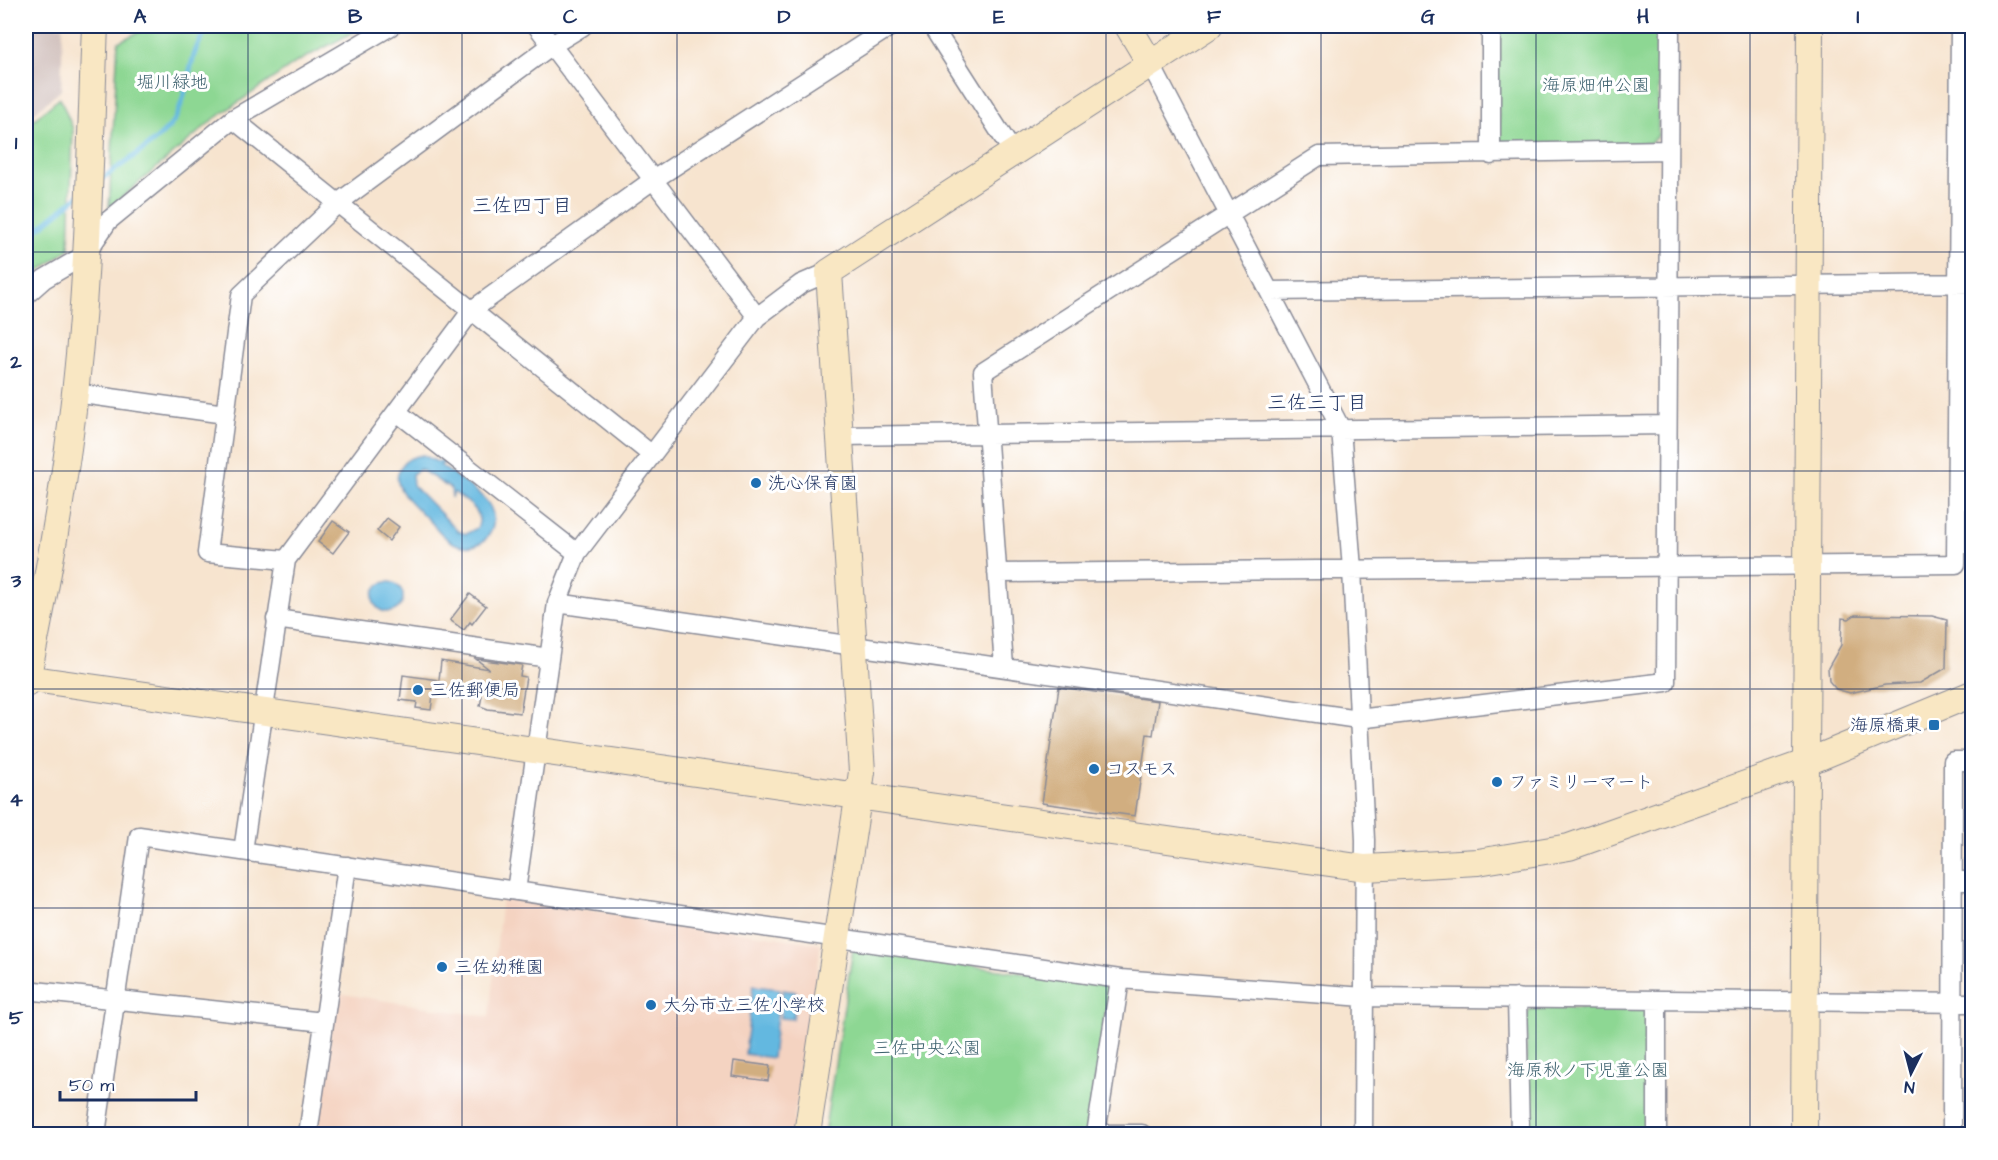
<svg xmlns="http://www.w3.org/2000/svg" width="1998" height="1160" font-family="'Architects Daughter','Klee One',sans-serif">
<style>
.built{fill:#f4d3c1}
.industrial{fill:#d0c0bc}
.green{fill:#8dd793;stroke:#548378;stroke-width:1.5}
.water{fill:#63b8e0;stroke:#3f749f;stroke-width:1.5;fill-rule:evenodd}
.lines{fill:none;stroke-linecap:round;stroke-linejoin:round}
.stream{stroke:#63b8e0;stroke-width:5}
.building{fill:#d1ae80}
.street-casing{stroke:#898a96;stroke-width:21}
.secondary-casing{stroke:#898a96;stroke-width:28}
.street{stroke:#fff;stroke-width:18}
.secondary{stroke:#f9e7c3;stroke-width:26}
.grid{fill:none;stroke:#1b2f5e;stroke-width:1.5;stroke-opacity:0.55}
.poi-dot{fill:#1f6fb2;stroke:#fff;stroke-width:2}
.labels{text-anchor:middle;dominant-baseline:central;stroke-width:6;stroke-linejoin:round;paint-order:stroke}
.park-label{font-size:18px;fill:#3d616e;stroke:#fff}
.poi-label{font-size:18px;fill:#1b2f5e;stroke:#fff;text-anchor:start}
.neighbourhood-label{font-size:20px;fill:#1b2f5e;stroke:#fff}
.neatline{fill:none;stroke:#1b2f5e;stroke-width:2}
.grid-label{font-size:20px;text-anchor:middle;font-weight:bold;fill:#1b2f5e}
</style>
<rect width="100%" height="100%" fill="#fff"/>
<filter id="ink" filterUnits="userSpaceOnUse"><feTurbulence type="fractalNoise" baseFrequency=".0167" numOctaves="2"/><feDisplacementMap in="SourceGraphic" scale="12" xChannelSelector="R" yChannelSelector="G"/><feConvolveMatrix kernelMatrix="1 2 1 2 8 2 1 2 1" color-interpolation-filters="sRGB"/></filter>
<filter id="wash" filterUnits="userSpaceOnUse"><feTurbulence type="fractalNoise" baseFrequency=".008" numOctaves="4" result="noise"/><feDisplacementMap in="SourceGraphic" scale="24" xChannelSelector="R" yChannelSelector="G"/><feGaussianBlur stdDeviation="1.35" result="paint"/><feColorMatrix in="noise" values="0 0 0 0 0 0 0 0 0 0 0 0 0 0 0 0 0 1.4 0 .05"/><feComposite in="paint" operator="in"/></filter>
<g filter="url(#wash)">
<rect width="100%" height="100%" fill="#f7e4cf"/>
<!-- built -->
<path class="built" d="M502,897L821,944L792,1134H316L337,993L489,1017Z"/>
<!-- industrial -->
<path class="industrial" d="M26,26H63L61,90L26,120Z"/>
<!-- green -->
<path class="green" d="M151,26H365L297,62L214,119L109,208L118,42Z
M1496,26H1659L1658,136L1650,143L1503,145L1499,139Z
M60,98L73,129L69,249L26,281V126Z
M853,949L1105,985L1109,992L1087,1134H824Z
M1532,1008H1644L1650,1016V1126L1642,1131H1531L1525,1123L1527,1014Z"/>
<!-- water -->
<path class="water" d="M423,455L437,462L444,460L446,462L440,465C453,475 483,493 490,506C503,532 477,557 452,542C443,538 436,527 429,520C416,507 389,488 400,468C405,459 413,456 423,455ZM420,469L451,489L452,498L454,492C466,502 486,511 477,528L466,534L458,531L413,485L412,474Z
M373 597a15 15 0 1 1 30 0a15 15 0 1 1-30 0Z
M753,986L780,989L772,1058L745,1054Z
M783,990L796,992L793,1019L780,1018Z"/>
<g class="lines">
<!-- stream -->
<path class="stream" d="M97,182C116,168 167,137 176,117C191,87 187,52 210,26
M26,232L38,229L82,193"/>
</g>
<g id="blocks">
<!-- building -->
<path class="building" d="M387,518L399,527L389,541L377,531Z
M333,521L349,532L333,553L318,542Z
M470,594L486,606L472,624L470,622L464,630L450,620Z
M1855,615L1932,616L1947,620L1946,668L1920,683L1885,685L1850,693L1836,689L1829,681L1828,668L1841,645L1842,618L1849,619Z
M476,659L522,665L520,676L526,677L520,713L488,709L480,706L482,696L453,691L452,698L433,695L431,710L416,708L417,702L400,700L403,675L439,680L441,661L489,669Z
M1059,687L1158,701L1153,735L1147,734L1135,816L1042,803Z
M734,1061L770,1066L768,1081L732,1076Z"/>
</g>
</g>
<g filter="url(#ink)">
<use href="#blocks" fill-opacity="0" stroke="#898a96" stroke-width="1.5"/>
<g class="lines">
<defs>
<path id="street" d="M537,26L757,317
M932,26L1014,154
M1150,63L1341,429L1352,569L1365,840L1363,1134
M233,119L652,455
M1491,155V26
M1269,291L1972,283
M26,295L44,279L85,255L108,221L233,119L391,26
M75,393L225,414
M397,412L577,553
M840,436L1667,425
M286,560L472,310L653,180L891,26
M997,573L1956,564L1960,26
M557,603L1358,719L1666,682L1670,26
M276,619L549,658
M1004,667L983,372L1319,156L1669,150
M243,851L286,560L207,553L241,295L338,203L552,45L583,26
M1953,881H1972
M516,891L557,603L577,553L757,317L801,284L829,272
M26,990L324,1022
M1517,998L1520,1134
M1657,1000V1134
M96,1134L139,836L1120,979L1364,997L1972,1003
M308,1134L347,866
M1096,1134L1120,979
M1096,1134H1142
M1952,1134L1953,761H1972"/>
<path id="secondary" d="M1128,26L1150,63
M26,678L1365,868L1478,862L1569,847L1805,763L1972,694
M26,684C47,585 65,485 76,384C89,265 90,145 95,26
M807,1134L862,772L829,272L1209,26
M1804,1134L1810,26"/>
</defs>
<!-- street casing -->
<use href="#street" class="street-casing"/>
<!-- secondary casing -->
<use href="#secondary" class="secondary-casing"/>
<!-- street -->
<use href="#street" class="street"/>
<!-- secondary -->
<use href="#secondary" class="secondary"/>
</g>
</g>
<!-- grid -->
<path class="grid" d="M248,26V1134M462,26V1134M677,26V1134M892,26V1134M1106,26V1134M1321,26V1134M1536,26V1134M1750,26V1134M26,252H1972M26,471H1972M26,689H1972M26,908H1972"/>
<!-- markers -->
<g class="poi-dot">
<circle cx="756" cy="483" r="6"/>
<circle cx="418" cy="690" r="6"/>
<rect x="1928" y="719" width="12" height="12" rx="3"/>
<circle cx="1094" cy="769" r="6"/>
<circle cx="1497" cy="782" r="6"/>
<circle cx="442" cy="967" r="6"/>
<circle cx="651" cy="1005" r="6"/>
</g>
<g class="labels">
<!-- park labels -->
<g class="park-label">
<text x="172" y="82">堀川緑地</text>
<text x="1596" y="85">海原畑仲公園</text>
<text x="927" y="1048">三佐中央公園</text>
<text x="1588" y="1070">海原秋ノ下児童公園</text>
</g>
<!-- poi labels -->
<g class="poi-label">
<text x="768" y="483">洗心保育園</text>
<text x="430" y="690">三佐郵便局</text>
<text x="1922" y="725" text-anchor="end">海原橋東</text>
<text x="1106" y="769">コスモス</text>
<text x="1509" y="782">ファミリーマート</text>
<text x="454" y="967">三佐幼稚園</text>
<text x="663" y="1005">大分市立三佐小学校</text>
</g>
<!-- neighbourhood labels -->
<g class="neighbourhood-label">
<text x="522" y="206">三佐四丁目</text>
<text x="1317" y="403">三佐三丁目</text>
</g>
</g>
<!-- margin -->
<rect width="1998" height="1160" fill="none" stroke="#fff" stroke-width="66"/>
<!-- north arrow -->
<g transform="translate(1911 1073) rotate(186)" stroke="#ffffff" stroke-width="4.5" paint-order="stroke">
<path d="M0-4.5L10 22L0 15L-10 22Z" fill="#1b2f5e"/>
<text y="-9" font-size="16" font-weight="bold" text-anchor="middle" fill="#1b2f5e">N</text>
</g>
<!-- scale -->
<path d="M60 1091v9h136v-9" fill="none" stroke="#1b2f5e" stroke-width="3"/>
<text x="69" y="1091" font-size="18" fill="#1b2f5e" stroke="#ffffff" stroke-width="4.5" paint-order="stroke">50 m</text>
<rect x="33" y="33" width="1932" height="1094" class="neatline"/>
<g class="grid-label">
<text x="140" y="23">A</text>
<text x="355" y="23">B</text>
<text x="570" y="23">C</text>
<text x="784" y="23">D</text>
<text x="999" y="23">E</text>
<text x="1214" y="23">F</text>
<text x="1428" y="23">G</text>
<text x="1643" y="23">H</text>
<text x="1858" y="23">I</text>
<text x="16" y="149">1</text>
<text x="16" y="368">2</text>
<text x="16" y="587">3</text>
<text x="16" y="806">4</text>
<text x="16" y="1024">5</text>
</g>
</svg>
